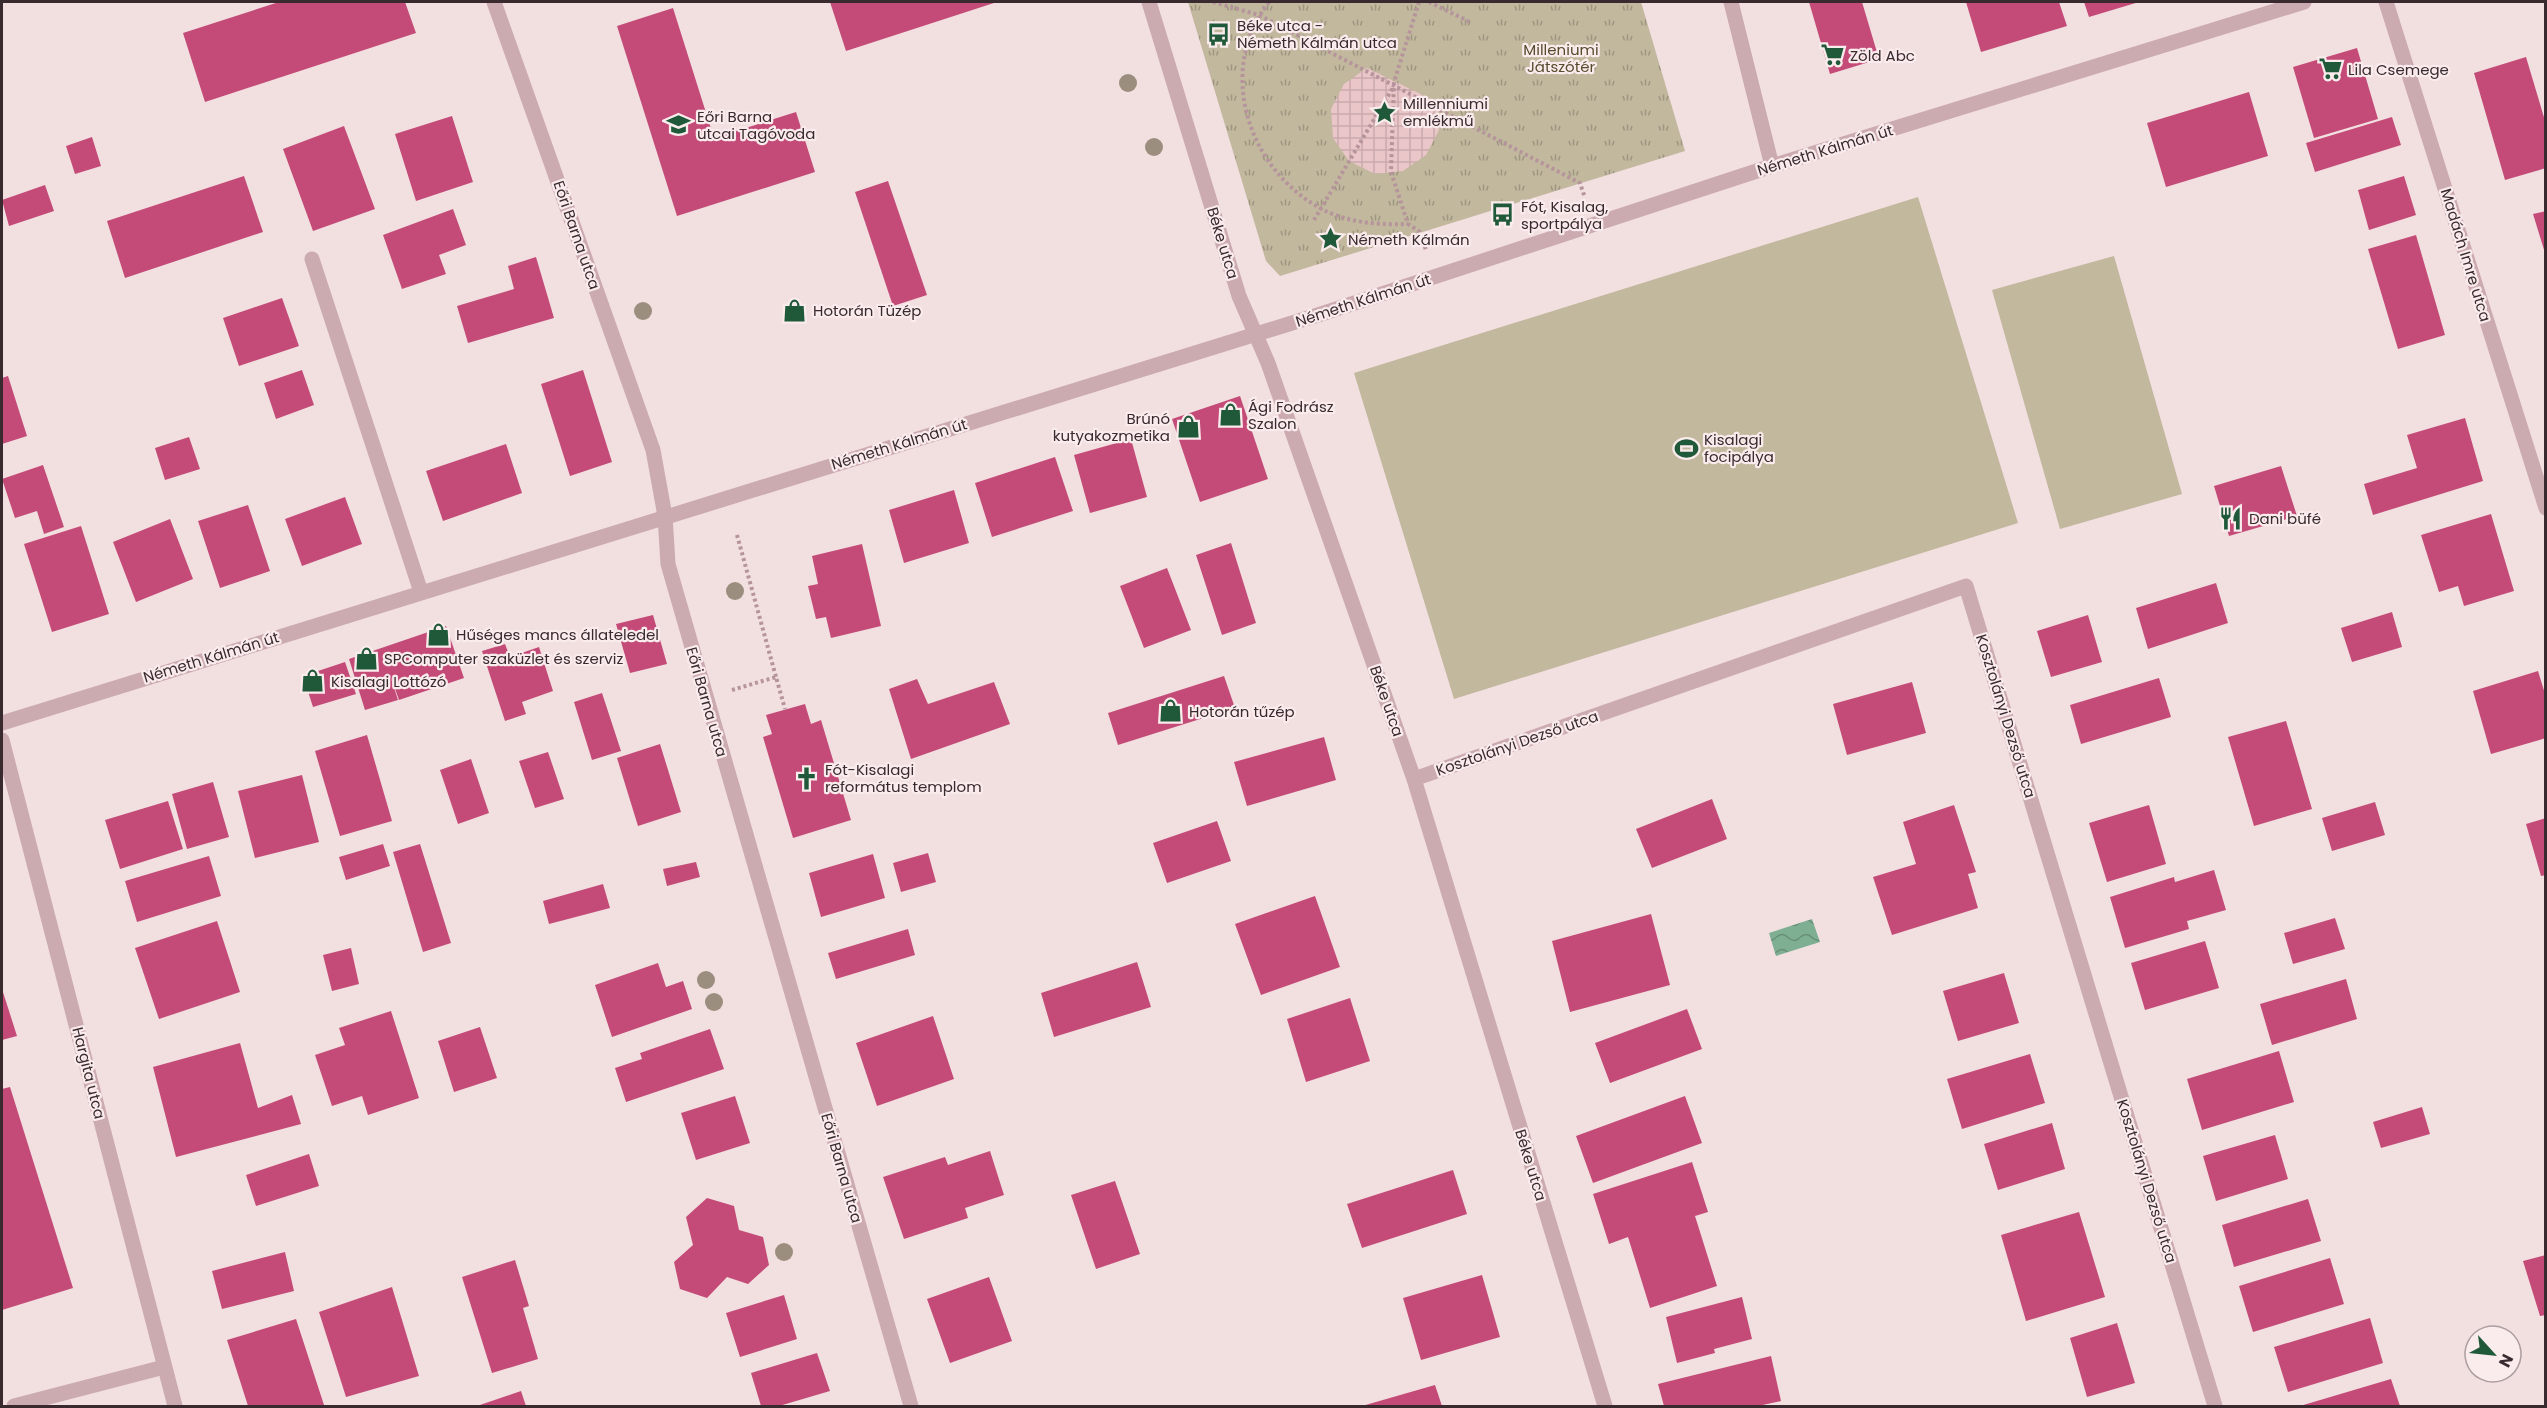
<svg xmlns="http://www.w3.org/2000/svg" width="2547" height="1408" font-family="Poppins,sans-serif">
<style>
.grass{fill:#c1b89e}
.park{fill:url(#park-tufts)}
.plaza{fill:url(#plaza-grid)}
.water{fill:url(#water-waves)}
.building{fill:#c44b78}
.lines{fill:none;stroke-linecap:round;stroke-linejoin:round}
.path{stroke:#b6949b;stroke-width:4;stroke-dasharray:3 3;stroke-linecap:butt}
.minor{stroke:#cbaab0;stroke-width:15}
.tertiary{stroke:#cbaab0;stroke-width:15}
.tree{fill:#9c8e7e}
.labels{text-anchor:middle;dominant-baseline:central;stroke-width:4.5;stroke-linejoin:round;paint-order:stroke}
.poi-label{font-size:15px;fill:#382a2e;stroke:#faebec;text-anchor:start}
.park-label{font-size:15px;fill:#564c2e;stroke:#faebec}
.street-label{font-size:15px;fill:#382a2e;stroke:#faebec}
</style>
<defs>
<pattern id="park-tufts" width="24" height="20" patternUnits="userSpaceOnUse" patternTransform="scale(1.5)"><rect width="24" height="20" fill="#c1b89e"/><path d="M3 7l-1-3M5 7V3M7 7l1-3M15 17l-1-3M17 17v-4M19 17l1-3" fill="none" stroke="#9e9681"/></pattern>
<pattern id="plaza-grid" width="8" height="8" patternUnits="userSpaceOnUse" patternTransform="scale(1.5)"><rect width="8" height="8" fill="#eac6c8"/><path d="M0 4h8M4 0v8" fill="none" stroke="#c9aaac"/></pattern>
<pattern id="water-waves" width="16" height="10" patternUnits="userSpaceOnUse" patternTransform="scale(1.5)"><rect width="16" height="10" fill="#7eaf93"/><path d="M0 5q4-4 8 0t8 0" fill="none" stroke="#688f78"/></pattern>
</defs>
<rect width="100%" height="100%" fill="#f2dfe0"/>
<!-- grass -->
<path class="grass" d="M1918,197L2018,523L1454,699L1354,373Z
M2114,256L2182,494L2060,529L1992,290Z"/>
<!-- park -->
<path class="park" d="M1188,2H1641L1685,151L1280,276L1266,261Z"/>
<!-- plaza -->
<path class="plaza" d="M1367,68L1437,102L1439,130L1426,155L1403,171L1375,174L1349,161L1333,138L1331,109L1344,84Z"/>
<!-- water -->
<path class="water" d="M1812,919L1820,942L1776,956L1769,933Z"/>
<!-- building -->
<path class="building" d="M279,2H405L416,33L205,102L183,33Z
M830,2H997L846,51Z
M1809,2H1862L1879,59L1830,74Z
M1966,2H2059L2067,26L1981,52Z
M2084,2H2139L2089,17Z
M673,8L714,138L796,112L815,172L677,216L617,26Z
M2357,48L2378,119L2314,138L2293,67Z
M2526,57L2546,124V168L2505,180L2474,73Z
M2249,92L2268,156L2166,187L2147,123Z
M452,116L473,182L416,201L395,134Z
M2392,117L2401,145L2315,172L2306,143Z
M344,126L375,209L313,231L283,149Z
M92,137L101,166L75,174L66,146Z
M244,176L263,232L125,278L107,221Z
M2404,176L2416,215L2369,230L2358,190Z
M888,181L927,295L893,306L855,192Z
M45,185L54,211L9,226L2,200Z
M453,209L466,245L439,255L446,274L402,289L383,235Z
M2546,211V253H2545L2533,214Z
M2416,235L2445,335L2398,349L2368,249Z
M536,257L554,318L468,343L457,306L514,289L508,266Z
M282,298L299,346L239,366L223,318Z
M302,370L314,405L276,419L264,383Z
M583,370L612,462L570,476L541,384Z
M8,376L27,436L2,444V378Z
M1240,396L1268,479L1200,502L1172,419Z
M2465,418L2483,481L2373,515L2364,484L2417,468L2407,435Z
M189,437L200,469L165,480L155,448Z
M1131,439L1147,497L1090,513L1074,455Z
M506,444L522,493L443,521L426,471Z
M1055,457L1073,511L992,537L975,483Z
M43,465L64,527L44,534L37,511L15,518L2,479Z
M2281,466L2297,516L2229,536L2214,486Z
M954,490L969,543L904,563L889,510Z
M345,497L362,544L302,566L285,519Z
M248,505L270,571L220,588L198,521Z
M2491,514L2514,591L2464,606L2458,586L2439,592L2421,535Z
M170,519L193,579L136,602L113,542Z
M81,526L109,614L52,632L24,544Z
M1231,543L1256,623L1222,635L1196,555Z
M862,544L881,626L831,638L826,617L816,619L808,586L818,584L812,556Z
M1167,568L1191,630L1144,648L1120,586Z
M2216,583L2228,623L2148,649L2136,608Z
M2392,612L2402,647L2352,662L2341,628Z
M653,615L667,664L630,673L616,624Z
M2088,615L2102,662L2051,677L2037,631Z
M446,626L464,678L399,700L389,672L398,700L365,710L349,659Z
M505,644L510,657L539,647L553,691L522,702L526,714L505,721L482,651Z
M345,662L356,694L313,707L303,676Z
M2538,671L2546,697V738L2491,754L2473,691Z
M1224,676L1235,708L1118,745L1108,713Z
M2159,678L2171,717L2081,744L2070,705Z
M917,679L928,704L994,682L1010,724L911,759L889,689Z
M1912,682L1926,733L1847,755L1833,704Z
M602,693L621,751L592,760L574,702Z
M805,704L811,724L821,720L851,820L793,838L763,737L772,734L766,715Z
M2286,721L2312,809L2254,826L2228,737Z
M367,735L392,821L340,836L315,751Z
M1324,737L1336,780L1247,806L1234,762Z
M660,744L681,812L638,826L617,758Z
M548,752L564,799L535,808L519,761Z
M471,759L489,813L458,824L440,770Z
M302,775L319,842L255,858L238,791Z
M213,782L229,837L187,849L172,794Z
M1712,799L1727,839L1652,868L1636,829Z
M168,801L183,849L120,869L105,820Z
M2375,802L2385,835L2332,851L2322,818Z
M1954,805L1976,872L1968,874L1978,908L1892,935L1873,877L1916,864L1903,822Z
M2149,805L2166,864L2107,882L2089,823Z
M2546,818V875L2541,876L2526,824Z
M1217,821L1231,861L1167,883L1153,843Z
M383,844L390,866L346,880L339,857Z
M420,844L451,943L423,952L393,852Z
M928,853L936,882L901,892L893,863Z
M873,854L885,898L821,917L809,873Z
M209,856L221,896L137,922L125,881Z
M696,862L700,877L667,886L663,869Z
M2214,870L2226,910L2187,921L2189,929L2125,948L2110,897L2174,877L2175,882Z
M603,884L610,908L549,924L543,901Z
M1315,896L1340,967L1261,995L1235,924Z
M1651,914L1670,985L1570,1012L1552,941Z
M2335,918L2345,949L2293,964L2284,933Z
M217,921L240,992L159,1019L135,948Z
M908,929L915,955L836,979L828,953Z
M2205,941L2219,988L2145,1010L2131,963Z
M351,948L359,984L332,991L323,955Z
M1137,962L1151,1007L1054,1037L1041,993Z
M658,963L666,987L683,981L692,1009L612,1037L595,985Z
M2004,973L2019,1023L1958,1041L1943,991Z
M2346,979L2357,1019L2272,1045L2260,1004Z
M2,989L17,1036L2,1040Z
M1350,998L1370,1061L1306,1082L1287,1019Z
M1687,1009L1702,1049L1610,1083L1595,1043Z
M391,1011L419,1098L368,1115L362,1096L332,1106L315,1055L345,1045L339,1028Z
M933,1016L954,1079L877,1106L856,1043Z
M480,1027L497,1078L454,1092L438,1041Z
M710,1029L724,1069L626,1102L615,1068L642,1059L640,1053Z
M240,1043L258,1108L292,1095L301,1124L176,1157L153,1067Z
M2279,1051L2294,1102L2202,1130L2187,1079Z
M2030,1054L2045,1103L1962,1129L1947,1079Z
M10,1087L73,1288L2,1310V1089Z
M735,1096L750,1143L696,1160L681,1113Z
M1685,1096L1702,1143L1593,1183L1576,1136Z
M2422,1107L2430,1134L2381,1148L2373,1122Z
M2052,1123L2065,1169L1998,1190L1984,1144Z
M2275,1135L2288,1179L2216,1201L2203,1156Z
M990,1151L1004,1195L965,1208L968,1218L904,1239L883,1177L945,1157L948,1165Z
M309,1154L319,1186L256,1206L246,1175Z
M1692,1162L1708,1212L1695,1216L1717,1286L1650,1308L1628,1237L1609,1244L1593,1194Z
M1453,1170L1467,1214L1362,1248L1347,1204Z
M1115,1181L1140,1254L1096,1269L1071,1195Z
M707,1198L734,1206L739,1230L763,1237L769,1265L748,1284L727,1277L707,1298L680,1289L674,1262L693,1245L686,1217Z
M2308,1199L2321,1241L2234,1267L2222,1225Z
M2079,1212L2105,1297L2026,1321L2001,1235Z
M285,1252L294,1291L222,1309L212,1271Z
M2546,1255V1315L2540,1316L2523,1261Z
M2330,1258L2344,1304L2253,1332L2239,1286Z
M515,1260L529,1306L523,1308L538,1359L492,1373L462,1277Z
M1482,1275L1500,1337L1421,1360L1403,1298Z
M989,1277L1012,1341L950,1363L927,1299Z
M392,1287L419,1376L346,1397L319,1312Z
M784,1295L797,1339L740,1357L726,1313Z
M1742,1297L1752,1339L1714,1349L1715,1353L1677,1363L1666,1317Z
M2370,1318L2383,1363L2288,1392L2274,1347Z
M296,1319L324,1405L248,1406L227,1340Z
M2117,1323L2135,1383L2087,1397L2070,1338Z
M817,1353L830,1391L779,1406H761L751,1373Z
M1771,1356L1781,1401L1758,1406H1664L1658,1384Z
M2391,1379L2400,1406H2300Z
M1435,1385L1442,1406H1362Z
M521,1391L526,1406H477Z"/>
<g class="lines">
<!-- path -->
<path class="path" d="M1213,2L1259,15L1580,183L1585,198
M1269,2C1216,69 1247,168 1320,208C1347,223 1378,225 1408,224
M1419,2L1394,82L1391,172L1408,224L1420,232L1426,250
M1429,2L1472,23
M1314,220L1394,86
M737,535L776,677
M732,690L776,677L785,709"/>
<!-- minor -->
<path class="minor" d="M494,2L653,450L665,516L668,564L911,1406
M1149,2L1239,296L1268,363L1414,779L1605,1406
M1731,2L1772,166
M2386,2L2546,508
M2,740L175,1406
M1414,779L1966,586L2215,1406
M14,1406L164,1367"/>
<!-- tertiary -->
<path class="tertiary" d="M312,259L421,592
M2,723L1321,314L1772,166L2304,2"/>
</g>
<!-- trees -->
<g class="tree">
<circle cx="1128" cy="83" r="9"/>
<circle cx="1154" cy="147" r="9"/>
<circle cx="643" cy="311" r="9"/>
<circle cx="735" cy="591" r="9"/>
<circle cx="706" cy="980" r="9"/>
<circle cx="714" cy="1002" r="9"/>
<circle cx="784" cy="1252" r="9"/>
</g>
<!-- icons -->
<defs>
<symbol id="bus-bare" viewBox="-9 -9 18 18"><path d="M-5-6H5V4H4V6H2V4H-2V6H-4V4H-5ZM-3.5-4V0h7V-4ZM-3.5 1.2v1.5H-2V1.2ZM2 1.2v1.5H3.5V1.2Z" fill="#205939" stroke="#faebec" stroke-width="2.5" paint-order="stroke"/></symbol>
<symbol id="supermarket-bare" viewBox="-9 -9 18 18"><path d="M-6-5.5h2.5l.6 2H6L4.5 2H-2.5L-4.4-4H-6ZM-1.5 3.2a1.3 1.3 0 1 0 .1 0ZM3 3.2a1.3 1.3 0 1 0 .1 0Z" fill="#205939" stroke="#faebec" stroke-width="2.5" paint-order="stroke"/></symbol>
<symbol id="sight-bare" viewBox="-9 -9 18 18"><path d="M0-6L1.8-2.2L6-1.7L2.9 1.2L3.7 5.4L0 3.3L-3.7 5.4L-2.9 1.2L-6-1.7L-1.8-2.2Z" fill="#205939" stroke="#faebec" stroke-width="2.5" paint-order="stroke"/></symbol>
<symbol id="school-bare" viewBox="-9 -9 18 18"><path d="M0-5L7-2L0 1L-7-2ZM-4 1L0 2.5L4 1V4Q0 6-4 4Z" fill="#205939" stroke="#faebec" stroke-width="2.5" paint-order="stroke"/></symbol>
<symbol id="shop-bare" viewBox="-9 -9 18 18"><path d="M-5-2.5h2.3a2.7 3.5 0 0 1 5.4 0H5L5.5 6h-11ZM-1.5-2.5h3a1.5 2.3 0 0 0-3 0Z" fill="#205939" stroke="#faebec" stroke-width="2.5" paint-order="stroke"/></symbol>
<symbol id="stadium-bare" viewBox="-9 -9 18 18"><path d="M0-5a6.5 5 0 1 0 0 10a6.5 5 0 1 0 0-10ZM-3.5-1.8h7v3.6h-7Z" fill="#205939" stroke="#faebec" stroke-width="2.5" paint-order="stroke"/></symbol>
<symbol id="restaurant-bare" viewBox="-9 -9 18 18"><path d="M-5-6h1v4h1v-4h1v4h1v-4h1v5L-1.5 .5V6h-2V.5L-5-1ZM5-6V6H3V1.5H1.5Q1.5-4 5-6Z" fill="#205939" stroke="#faebec" stroke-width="2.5" paint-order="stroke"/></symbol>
<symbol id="church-bare" viewBox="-9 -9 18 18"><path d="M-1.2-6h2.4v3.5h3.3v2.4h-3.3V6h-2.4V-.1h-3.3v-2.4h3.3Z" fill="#205939" stroke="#faebec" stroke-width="2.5" paint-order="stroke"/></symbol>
</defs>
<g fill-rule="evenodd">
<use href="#bus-bare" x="1202" y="18" width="33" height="33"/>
<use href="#supermarket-bare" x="1816" y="38" width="33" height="33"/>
<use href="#supermarket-bare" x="2314" y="52" width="33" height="33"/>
<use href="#sight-bare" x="1368" y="96" width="33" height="33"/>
<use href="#school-bare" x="662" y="108" width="33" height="33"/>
<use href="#bus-bare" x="1486" y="198" width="33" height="33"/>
<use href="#sight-bare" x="1314" y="222" width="33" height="33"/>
<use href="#shop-bare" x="778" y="294" width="33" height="33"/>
<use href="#shop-bare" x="1214" y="398" width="33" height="33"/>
<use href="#shop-bare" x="1172" y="410" width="33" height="33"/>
<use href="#stadium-bare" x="1670" y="432" width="33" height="33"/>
<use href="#restaurant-bare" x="2214" y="502" width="33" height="33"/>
<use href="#shop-bare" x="422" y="618" width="33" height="33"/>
<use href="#shop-bare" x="350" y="642" width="33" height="33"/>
<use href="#shop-bare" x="296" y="664" width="33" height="33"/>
<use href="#shop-bare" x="1154" y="694" width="33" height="33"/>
<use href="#church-bare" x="790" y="762" width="33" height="33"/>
</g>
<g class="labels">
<!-- poi labels -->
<g class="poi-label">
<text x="1237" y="25">Béke utca -<tspan x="1237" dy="17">Németh Kálmán utca</tspan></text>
<text x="1850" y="55">Zöld Abc</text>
<text x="2348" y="69">Lila Csemege</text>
<text x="1403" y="103">Millenniumi<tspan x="1403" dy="17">emlékmű</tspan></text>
<text x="697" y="116">Eőri Barna<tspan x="697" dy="17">utcai Tagóvoda</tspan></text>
<text x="1521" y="206">Fót, Kisalag,<tspan x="1521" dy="17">sportpálya</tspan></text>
<text x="1348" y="239">Németh Kálmán</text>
<text x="813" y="310">Hotorán Tüzép</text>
<text x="1248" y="406">Ági Fodrász<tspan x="1248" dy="17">Szalon</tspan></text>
<text x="1170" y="418" text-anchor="end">Brúnó<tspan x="1170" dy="17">kutyakozmetika</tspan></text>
<text x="1704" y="439">Kisalagi<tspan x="1704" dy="17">focipálya</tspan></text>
<text x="2249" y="518">Dani büfé</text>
<text x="456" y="634">Hűséges mancs állateledel</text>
<text x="384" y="658">SPComputer szaküzlet és szerviz</text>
<text x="331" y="681">Kisalagi Lottózó</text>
<text x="1189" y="711">Hotorán tűzép</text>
<text x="825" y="769">Fót-Kisalagi<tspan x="825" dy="17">református templom</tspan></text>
</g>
<!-- park labels -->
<g class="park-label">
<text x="1561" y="49">Milleniumi<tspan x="1561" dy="17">Játszótér</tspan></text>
</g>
<!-- street labels -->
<g class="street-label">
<text transform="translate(1825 150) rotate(-17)">Németh Kálmán út</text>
<text transform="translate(577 235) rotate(71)">Eőri Barna utca</text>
<text transform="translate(1223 243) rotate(73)">Béke utca</text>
<text transform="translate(2466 255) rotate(73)">Madách Imre utca</text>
<text transform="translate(1363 300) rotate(-18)">Németh Kálmán út</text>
<text transform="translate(899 444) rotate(-17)">Németh Kálmán út</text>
<text transform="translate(211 657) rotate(-17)">Németh Kálmán út</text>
<text transform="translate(1387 701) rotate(71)">Béke utca</text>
<text transform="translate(707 702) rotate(74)">Eőri Barna utca</text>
<text transform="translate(2006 716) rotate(73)">Kosztolányi Dezső utca</text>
<text transform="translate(1517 743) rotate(-19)">Kosztolányi Dezső utca</text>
<text transform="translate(89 1073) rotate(76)">Hargita utca</text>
<text transform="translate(1531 1165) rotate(73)">Béke utca</text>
<text transform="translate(842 1168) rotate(74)">Eőri Barna utca</text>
<text transform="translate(2147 1181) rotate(73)">Kosztolányi Dezső utca</text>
</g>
</g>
<!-- border -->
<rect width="2547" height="1408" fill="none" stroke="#382a2e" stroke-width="6"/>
<!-- north arrow -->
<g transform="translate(2493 1354) rotate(117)"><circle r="28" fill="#faebec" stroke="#ac9ea0" stroke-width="1.5"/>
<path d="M0-4.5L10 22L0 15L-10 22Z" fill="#205939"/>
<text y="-9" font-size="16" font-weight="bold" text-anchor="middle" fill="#382a2e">N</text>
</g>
</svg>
